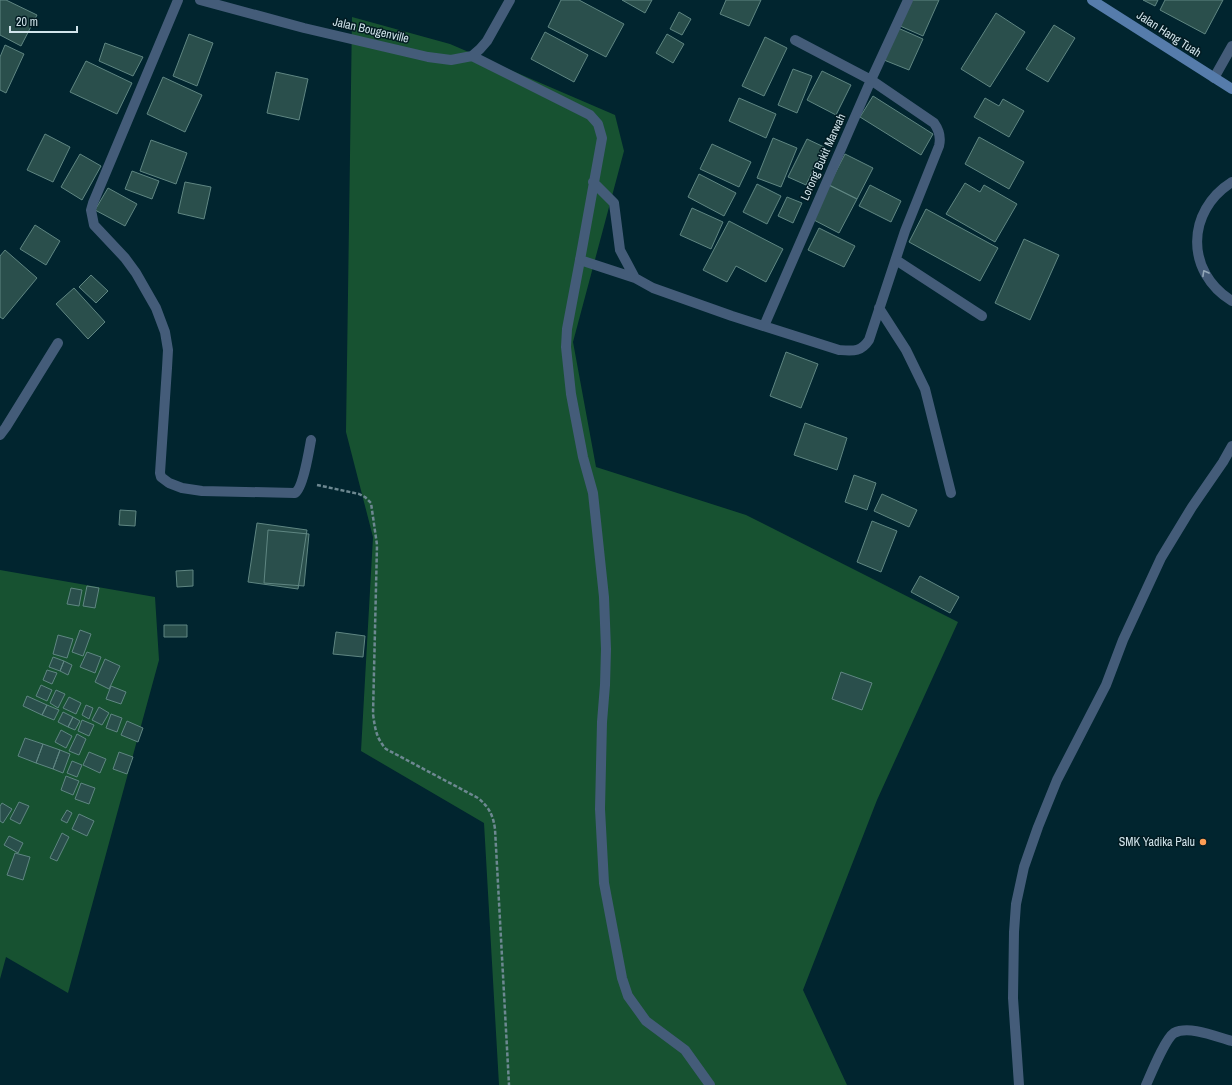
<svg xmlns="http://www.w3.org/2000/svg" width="1232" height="1085" font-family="'Archivo Narrow',sans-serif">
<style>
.green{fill:#175231}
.building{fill:#2a4f4c;stroke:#5f8682}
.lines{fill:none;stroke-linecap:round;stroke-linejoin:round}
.path{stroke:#6d8891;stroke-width:2.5;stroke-dasharray:4 2;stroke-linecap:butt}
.lane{stroke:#445c79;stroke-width:10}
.street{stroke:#445c79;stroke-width:10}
.secondary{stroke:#567cab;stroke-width:10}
.oneway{stroke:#92a7b8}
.poi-dot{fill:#fc9d54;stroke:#021b22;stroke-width:1.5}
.labels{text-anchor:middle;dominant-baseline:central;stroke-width:3;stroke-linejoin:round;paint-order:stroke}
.street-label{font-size:12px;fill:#d1e4eb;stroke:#021b22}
.poi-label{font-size:12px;fill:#d1e4eb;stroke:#021b22;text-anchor:end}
</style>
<rect width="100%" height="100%" fill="#01252f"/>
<!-- green -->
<path class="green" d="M352,17L450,44L615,115L624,151L573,342L596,467L746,515L958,622L877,800L803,990L847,1085H499L484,823L361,751L373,537L346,432Z
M0,570L155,597L159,660L68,993L6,957L0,979Z"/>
<!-- building -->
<path class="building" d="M0,0H6L37,15L21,46L0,35Z
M561,0H579L624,24L606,57L548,27Z
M622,0H652L645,13Z
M726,0H761L749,26L720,14Z
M912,0H939L923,36L900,26Z
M1143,0H1158L1155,6Z
M1165,0H1223L1205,34L1160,10Z
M679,12L691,19L682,35L670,29Z
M996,13L1025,32L990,87L961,69Z
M1054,25L1075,38L1048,82L1026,69Z
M898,28L923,39L909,70L884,60Z
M545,32L588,55L574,82L531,59Z
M189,34L213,43L197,86L173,76Z
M667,34L684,44L673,63L656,53Z
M765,37L787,48L764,96L742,86Z
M105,43L143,57L133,76L99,61Z
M5,45L24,54L6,93L0,90V57Z
M86,61L132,83L117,114L70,92Z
M793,69L812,76L797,113L778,105Z
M822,71L851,85L836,115L807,100Z
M276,72L308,79L299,120L267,113Z
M163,77L202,95L185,132L147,114Z
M873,96L933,134L921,155L860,117Z
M739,98L776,114L766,138L729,121Z
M985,98L999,106L1003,99L1024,111L1009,137L974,117Z
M45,134L70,147L53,182L27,170Z
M979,137L1024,162L1009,189L965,164Z
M773,138L797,148L781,187L757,178Z
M807,139L824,147L806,185L788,177Z
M151,140L187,153L176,184L140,171Z
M712,144L751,162L739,187L700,169Z
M80,154L101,166L82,200L61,187Z
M845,154L873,168L857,199L829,185Z
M132,171L159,181L152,199L125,189Z
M699,174L736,193L724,216L688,197Z
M185,182L211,187L204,219L178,213Z
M965,183L980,192L984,185L1017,204L995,242L946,214Z
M757,184L781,196L767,224L743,212Z
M829,185L857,199L839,233L812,219Z
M870,185L901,201L891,222L859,206Z
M108,188L137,204L125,226L95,210Z
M787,197L802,203L793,223L778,216Z
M692,208L723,222L711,249L680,235Z
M926,209L998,248L980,281L909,242Z
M729,221L783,249L766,282L736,266L727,282L703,270Z
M35,225L60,241L46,265L20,249Z
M819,228L855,246L844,267L808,250Z
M1024,239L1059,255L1030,320L995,303Z
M5,250L37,278L3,319L0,317V256Z
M91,275L108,291L96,303L79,287Z
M74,288L105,322L88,339L56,304Z
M786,352L818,364L801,408L770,396Z
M805,423L847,438L837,470L794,455Z
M854,475L876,483L867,510L845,502Z
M882,494L917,510L909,527L874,511Z
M120,510L136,511L135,526L119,525Z
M872,521L897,531L881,572L857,562Z
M257,523L307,530L298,589L248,582Z
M268,530L309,534L304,586L264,583Z
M193,570V586L177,587L176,571Z
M920,576L959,597L950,613L911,592Z
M87,586L99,588L95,608L83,606Z
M71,588L82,590L79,606L67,604Z
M164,625H187V637H164Z
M80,630L91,634L83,656L72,652Z
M336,632L365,636L363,657L333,654Z
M58,635L73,639L67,658L53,654Z
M87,652L101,657L95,673L80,667Z
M53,657L64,661L60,671L49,667Z
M105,659L120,666L109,689L95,682Z
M64,661L72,665L68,675L60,671Z
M47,670L57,673L52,684L43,680Z
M841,672L872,683L862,710L832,699Z
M41,685L52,690L47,701L36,696Z
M111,686L126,692L121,704L106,699Z
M56,690L65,694L58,708L50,703Z
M27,696L47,705L42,715L23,706Z
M69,697L81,703L76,714L63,708Z
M47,705L59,710L54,720L42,715Z
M86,705L93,708L89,719L82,715Z
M99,707L109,713L102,725L92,720Z
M63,712L73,717L68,727L58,722Z
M111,714L122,718L117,732L106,728Z
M73,717L80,721L75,730L68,727Z
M82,720L94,725L89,736L78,731Z
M127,721L143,728L138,742L121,735Z
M61,730L72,736L66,748L55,742Z
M77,734L86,739L79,755L69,751Z
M25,738L43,744L36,763L18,756Z
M43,744L60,750L53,769L36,763Z
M60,750L70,754L63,773L53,769Z
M89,752L106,759L100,773L83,765Z
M119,752L133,757L127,774L113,769Z
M72,761L82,765L77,777L67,773Z
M66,776L79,781L73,795L61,790Z
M81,783L95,788L89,804L75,799Z
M19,802L29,806L20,824L10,819Z
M2,803L12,809L3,823L0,821V806Z
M67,810L72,813L67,823L61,820Z
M79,814L94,821L87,836L72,829Z
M62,833L69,837L57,861L50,858Z
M9,836L23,843L18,853L4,845Z
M15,853L30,857L23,880L7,875Z"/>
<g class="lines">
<!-- path -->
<path class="path" d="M317,485L359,494L365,497L371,503L377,545L373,714C375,728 376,738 386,749L478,798C489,807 493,815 495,829L509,1085"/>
<!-- lane -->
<path class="lane" d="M580,260L567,329L566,347L571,394L583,457L593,493L604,597L606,649L605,685L602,722L600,809L604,883L622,978L628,996L646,1021L685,1050L710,1085
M1146,1085C1151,1074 1165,1039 1174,1033C1189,1025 1217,1037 1232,1041"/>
<!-- street -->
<path class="street" d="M178,0L93,203L91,210L94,225L125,258L136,273L156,308L165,332L168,350L167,368L160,473L161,477L169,483L182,488L202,491L295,493C303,488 309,451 311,440
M200,0L304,28L428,57L451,60L472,56L480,49L487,41L510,0
M472,56L590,115L598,124L602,138L580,260L635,278L653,288L732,316L839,350C854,351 861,352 869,340L905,231L939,146C941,138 939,130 934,123L871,80L795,40
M1214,78L1232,46
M593,182L614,203L620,250L635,278
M1232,182C1186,211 1185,272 1232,301
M896,260L982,316
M879,308L906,350L925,389L951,493
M764,326L871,80L908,0
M0,435L6,427L58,343
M1019,1085L1013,998L1014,932L1016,904L1024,867L1038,827L1057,780L1106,685L1123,640L1161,558L1192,507L1223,462L1232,446"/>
<!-- secondary -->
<path class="secondary" d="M1092,0L1232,89"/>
</g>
<!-- one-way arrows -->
<defs><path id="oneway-chevron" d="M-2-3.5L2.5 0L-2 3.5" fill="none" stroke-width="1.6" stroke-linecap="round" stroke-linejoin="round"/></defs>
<use class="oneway" href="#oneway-chevron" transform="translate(1205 273) rotate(-119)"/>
<!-- markers -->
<circle class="poi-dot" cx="1203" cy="842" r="4"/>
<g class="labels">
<!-- street labels -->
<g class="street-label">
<text transform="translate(371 30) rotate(13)">Jalan Bougenville</text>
<text transform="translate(1169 34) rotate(33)">Jalan Hang Tuah</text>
<text transform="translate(823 157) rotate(-66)">Lorong Bukit Marwah</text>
</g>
<!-- poi labels -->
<g class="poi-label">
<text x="1195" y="842">SMK Yadika Palu</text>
</g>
</g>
<!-- scale -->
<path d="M10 26v6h67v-6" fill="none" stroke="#d1e4eb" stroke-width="2"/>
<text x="16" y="26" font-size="12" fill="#d1e4eb" stroke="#021b22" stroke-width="3" paint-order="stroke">20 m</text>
</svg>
